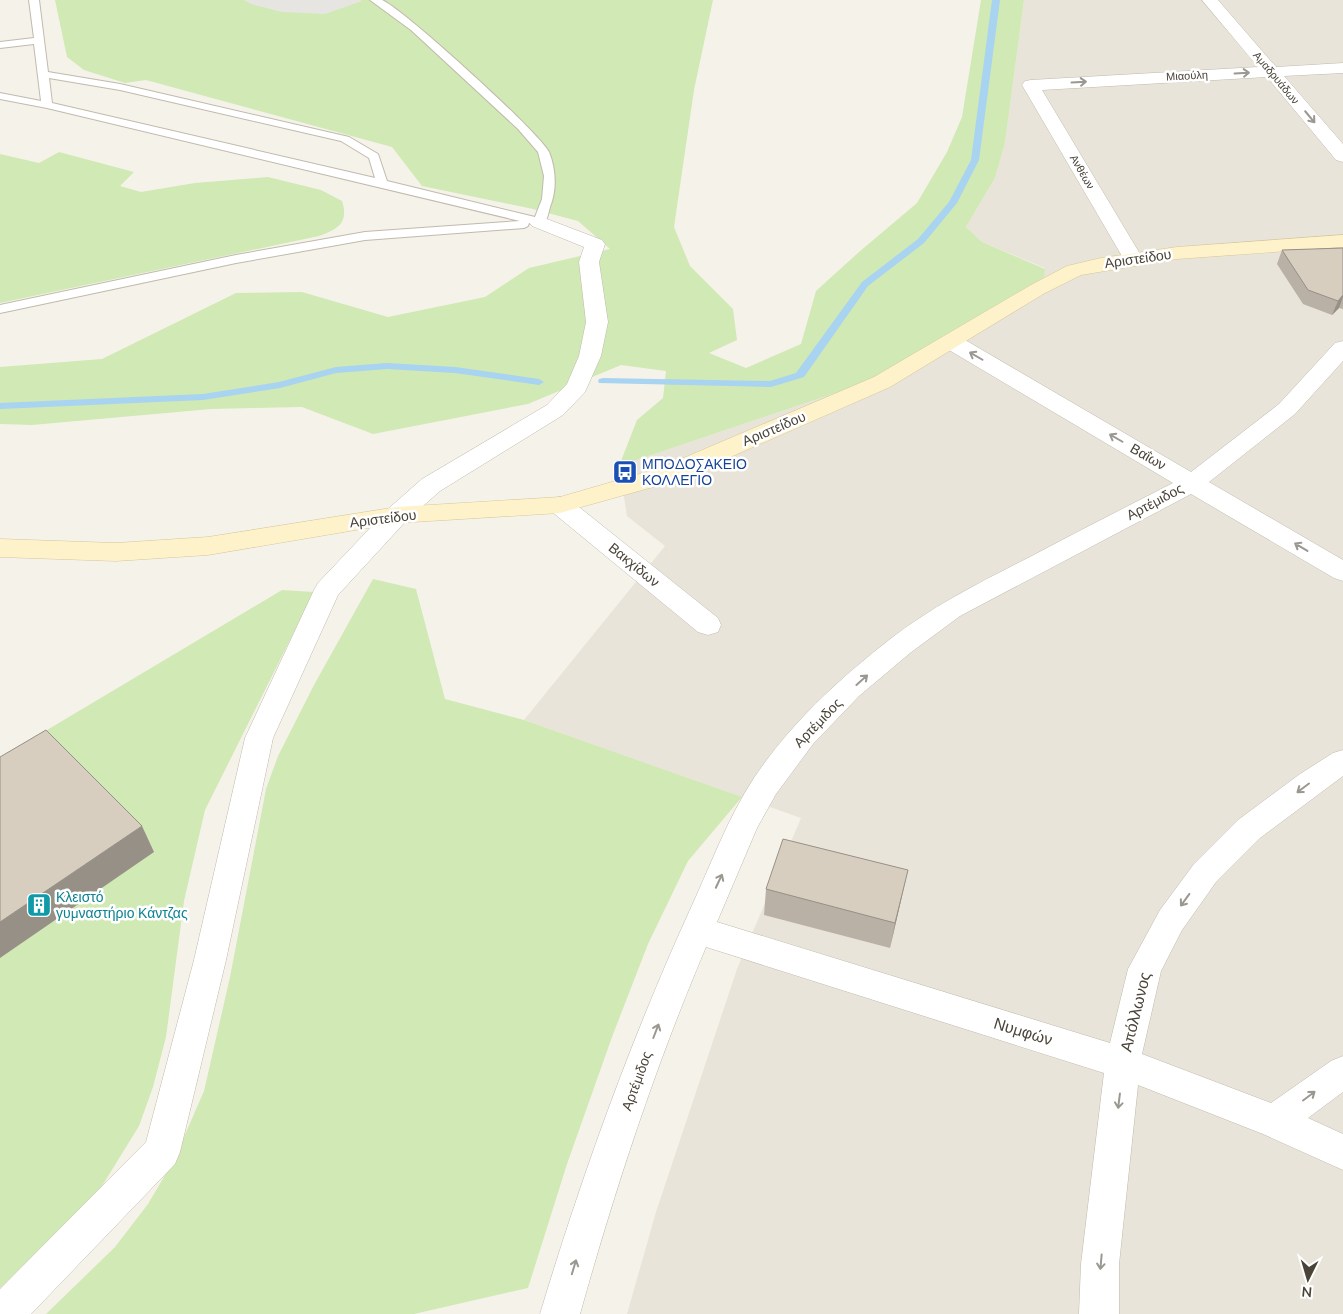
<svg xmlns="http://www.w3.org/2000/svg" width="1343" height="1314" font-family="'Nunito Sans',sans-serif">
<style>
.residential{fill:#e9e4d9}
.green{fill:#d1e9b4}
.parking{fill:#e7e5e2}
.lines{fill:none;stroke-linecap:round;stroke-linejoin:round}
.stream{fill:#a8d3f1;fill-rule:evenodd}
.lane-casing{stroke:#c1baad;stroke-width:2}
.street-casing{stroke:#c1baad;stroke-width:1}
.secondary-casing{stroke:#d5c69a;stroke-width:1}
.lane{fill:#fff;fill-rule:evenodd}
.street{fill:#fff;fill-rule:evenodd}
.secondary{fill:#fef2cb;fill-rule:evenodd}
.wall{fill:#b9b1a5}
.shaded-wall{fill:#969086}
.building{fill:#d7cec0;stroke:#969086}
.oneway{stroke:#9b9892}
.labels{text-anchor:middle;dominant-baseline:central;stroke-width:5;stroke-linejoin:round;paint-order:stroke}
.far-street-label{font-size:11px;fill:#494338;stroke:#fff}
.street-label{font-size:14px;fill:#494338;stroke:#fff}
.transit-label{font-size:14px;fill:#164399;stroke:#fff;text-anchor:start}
.culture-label{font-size:14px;fill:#0d838f;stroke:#fff;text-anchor:start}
.near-street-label{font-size:16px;fill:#494338;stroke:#fff}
</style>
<rect width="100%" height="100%" fill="#f5f2ea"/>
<!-- residential -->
<path class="residential" d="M1024,0H1343V1314H627L656,1212L737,969L801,818L524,720L665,546L627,516L619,466L871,381L1045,268L982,242L966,227L995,178L1005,143Z"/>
<!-- green -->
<path class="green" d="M55,0H713L694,90L674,227L690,266L733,309L737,340L709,353L746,368L801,344L816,291L859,252L917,203L947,152L962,117L981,0H1024L1005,143L995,178L966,227L982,242L1045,269L1044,277L871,381L619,466L637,420L663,398L666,371L621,365L528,404L373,434L302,407L211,409L32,425L0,424V367L102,359L236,293L302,292L388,317L485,297L529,268L610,249L578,221L533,209L422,186L392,147L146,80L125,83L84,70L67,57Z
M59,152L134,172L120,186L141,192L195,183L268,177L321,190L342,201C349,223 338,229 319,236L0,303V154L39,163Z
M373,579L416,589L445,699L524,720L742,797L688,861L648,944L612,1037L567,1164L528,1288L414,1314H46L115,1247L148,1204L174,1160L204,1091L230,977L266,789L278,756L314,685Z
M282,590L314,592L205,810L184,901L166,1037L153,1087L139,1126L89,1207L0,1294V758Z"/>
<!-- parking -->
<path class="parking" d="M244,0H360L362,1L325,14L282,12L251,4Z"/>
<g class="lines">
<!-- stream -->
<path class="stream" d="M992,0H1000L979,160L957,203L924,243L868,286L804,377L771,387L599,383L598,381L599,379L603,378L770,381L796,373L862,282L918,239L949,202L971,160Z
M387,363L455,367L539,379L544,382L539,385L455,373L387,369L336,373L280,388L203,400L0,409V403L203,394L279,382L336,367Z"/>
<defs>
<path id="lane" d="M29,0H39L48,72L120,84L349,137L378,154L387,181L535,217L542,199L544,176L538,152L518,129L411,30L370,0C374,0 379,0 382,0C402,8 540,133 549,152C556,169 557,190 550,207C548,214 547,224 539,226L529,223L528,226L524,228L365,240L236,263L0,313V305L236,255L365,232L520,221L47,108L0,99V93L41,101L34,44L0,48V42L34,38ZM49,78L120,90L341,141L369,158L375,178L52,103Z"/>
<path id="street" d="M1202,0H1218L1276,67L1343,63V73L1284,76L1343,144V162L1336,160L1267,77L1042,90L1143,259L1140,263L1133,265L1126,263L1022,85L1025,81L1031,80L1258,67Z
M539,216L602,240L605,244L599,262L608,322L601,356L585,392L563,415L440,491L406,521L338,595L273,738L226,960L180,1152L175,1164L31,1314H0V1289L146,1142L194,960L245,738L314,590L318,583L388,509L422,479L547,405L567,384L579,356L586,322L579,262L584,247L532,226L529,222L532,218Z
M952,335L960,337L1191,472L1279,404L1335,343L1343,341V361L1295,414L1209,482L1343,560V581L1334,578L1191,494L960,616L910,653L859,696L813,744L776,794L757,828L717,922L1110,1043L1128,969L1160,910L1194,864L1238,820L1300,774L1333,753L1343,750V776L1260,838L1216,882L1182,930L1161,971L1142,1054L1271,1103L1331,1061L1343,1056V1092L1308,1118L1343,1134V1170L1263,1134L1138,1085L1119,1264V1314H1079L1081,1264L1104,1073L706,947C655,1067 615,1189 580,1314H540C582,1175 630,1042 689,912C710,867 727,819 754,778C790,724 838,680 889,640C933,606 977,584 1026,559C1075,533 1124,508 1173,483L944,347L941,342L944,337Z
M560,497L569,499L718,618L721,625L718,632L708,635L698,632L551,511L548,505L551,499Z"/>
<path id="secondary" d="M1343,235V247L1177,259L1081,275L1045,293L890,387L678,480L560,513L397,523L208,555L116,561L0,557V539L116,543L208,537L397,507L560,497L660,468L874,377L1031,285L1067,266L1101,258L1177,247Z"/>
</defs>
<!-- lane casing -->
<use href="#lane" class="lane-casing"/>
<!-- street casing -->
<use href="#street" class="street-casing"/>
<!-- secondary casing -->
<use href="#secondary" class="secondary-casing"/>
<!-- lane -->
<use href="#lane" class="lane"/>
<!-- street -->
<use href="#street" class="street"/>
<!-- secondary -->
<use href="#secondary" class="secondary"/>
</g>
<!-- wall -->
<path class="wall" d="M1343,248V309L1339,308L1332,315L1303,304L1277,264L1282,250Z
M766,889L902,896L890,948L764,915Z"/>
<!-- shaded-wall -->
<path class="shaded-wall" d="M1343,295V297L1339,308L1332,315L1338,301Z
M142,826L154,852L0,958V922Z
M908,870L890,948L895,923Z"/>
<!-- building -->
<path class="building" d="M1343,248V295L1338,301L1308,290L1282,250Z
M46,730L142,826L0,922V757Z
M783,839L908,870L895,923L766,889Z"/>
<!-- one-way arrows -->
<defs><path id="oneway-shaft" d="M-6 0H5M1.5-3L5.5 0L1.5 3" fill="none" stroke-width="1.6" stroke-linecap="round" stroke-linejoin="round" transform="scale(1.25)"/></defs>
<g class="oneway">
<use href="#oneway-shaft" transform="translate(1242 73) rotate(-3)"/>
<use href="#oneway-shaft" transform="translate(1079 82) rotate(-3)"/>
<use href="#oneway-shaft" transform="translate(1310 117) rotate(50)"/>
<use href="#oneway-shaft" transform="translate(976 356) rotate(-150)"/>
<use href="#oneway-shaft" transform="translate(1116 438) rotate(-150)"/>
<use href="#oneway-shaft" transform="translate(1301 547) rotate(-149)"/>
<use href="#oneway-shaft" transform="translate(862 680) rotate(-42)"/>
<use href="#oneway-shaft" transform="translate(1303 788) rotate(143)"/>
<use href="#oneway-shaft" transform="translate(719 881) rotate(-65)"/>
<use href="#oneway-shaft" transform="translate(1185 900) rotate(126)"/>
<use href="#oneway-shaft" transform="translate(656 1031) rotate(-69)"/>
<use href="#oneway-shaft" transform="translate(1309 1096) rotate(-37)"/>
<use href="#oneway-shaft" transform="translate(1119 1101) rotate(97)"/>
<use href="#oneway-shaft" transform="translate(1101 1262) rotate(95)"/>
<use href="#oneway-shaft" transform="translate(574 1267) rotate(-73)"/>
</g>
<!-- icons -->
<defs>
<symbol id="bus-square" viewBox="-11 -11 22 22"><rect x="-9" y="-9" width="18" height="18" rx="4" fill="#1a4fb4" stroke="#fff"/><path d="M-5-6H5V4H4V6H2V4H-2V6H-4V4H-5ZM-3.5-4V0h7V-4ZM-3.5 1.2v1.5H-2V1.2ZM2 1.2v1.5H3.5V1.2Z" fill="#fff"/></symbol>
<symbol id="building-square" viewBox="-11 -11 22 22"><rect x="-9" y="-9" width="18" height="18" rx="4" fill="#0f9aa8" stroke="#fff"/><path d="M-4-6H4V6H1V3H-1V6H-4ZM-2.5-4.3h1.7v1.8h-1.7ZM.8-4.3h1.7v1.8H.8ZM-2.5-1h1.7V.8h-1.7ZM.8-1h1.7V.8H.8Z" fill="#fff"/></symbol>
</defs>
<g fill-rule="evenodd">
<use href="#bus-square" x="611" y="458" width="28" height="28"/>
<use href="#building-square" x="25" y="891" width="28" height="28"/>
</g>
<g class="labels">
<!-- far-street labels -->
<g class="far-street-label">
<text transform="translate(1187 76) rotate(-3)">Μιαούλη</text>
<text transform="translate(1276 78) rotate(50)">Αμαδρυάδων</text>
<text transform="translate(1082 172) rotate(60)">Ανθέων</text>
</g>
<!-- street labels -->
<g class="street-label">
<text transform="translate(1138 259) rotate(-8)">Αριστείδου</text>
<text transform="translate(774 429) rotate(-23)">Αριστείδου</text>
<text transform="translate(1148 457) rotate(30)">Βαΐων</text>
<text transform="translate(1155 502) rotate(-28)">Αρτέμιδος</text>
<text transform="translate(383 519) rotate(-7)">Αριστείδου</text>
<text transform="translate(634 565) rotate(39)">Βακχίδων</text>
<text transform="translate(818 723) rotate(-46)">Αρτέμιδος</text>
<text transform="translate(637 1081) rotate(-70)">Αρτέμιδος</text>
</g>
<!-- transit labels -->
<g class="transit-label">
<text x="642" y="464">ΜΠΟΔΟΣΑΚΕΙΟ<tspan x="642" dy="16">ΚΟΛΛΕΓΙΟ</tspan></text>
</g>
<!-- culture labels -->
<g class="culture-label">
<text x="56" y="897">Κλειστό<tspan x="56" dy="16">γυμναστήριο Κάντζας</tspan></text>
</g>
<!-- near-street labels -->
<g class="near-street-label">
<text transform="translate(1136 1012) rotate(-76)">Απόλλωνος</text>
<text transform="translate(1023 1032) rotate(17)">Νυμφών</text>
</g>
</g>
<!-- north arrow -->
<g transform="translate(1308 1279) rotate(185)" stroke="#ffffff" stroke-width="4" paint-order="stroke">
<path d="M0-4L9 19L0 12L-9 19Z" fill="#494338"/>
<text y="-8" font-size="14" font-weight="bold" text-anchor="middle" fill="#494338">N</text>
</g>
</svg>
